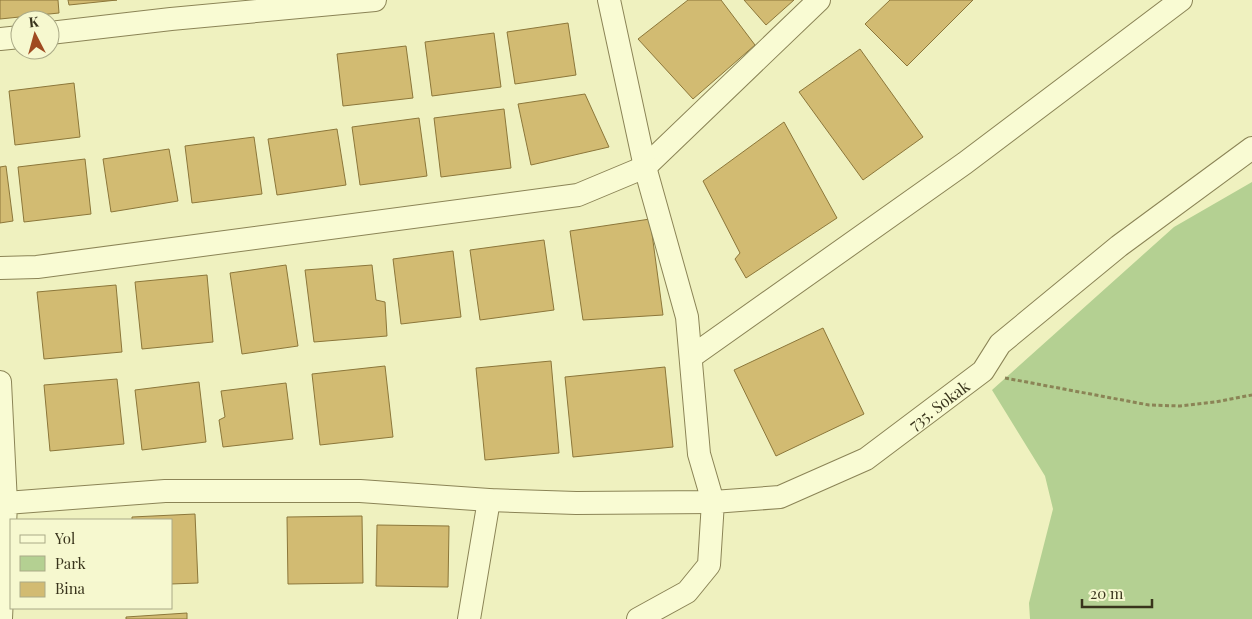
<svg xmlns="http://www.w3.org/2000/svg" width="1252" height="619" font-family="'Playfair Display',serif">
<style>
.green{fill:#b4d092}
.building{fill:#d2bb72;stroke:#8c773a}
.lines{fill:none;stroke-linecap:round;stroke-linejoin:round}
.street-casing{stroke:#8b8456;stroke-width:24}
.path{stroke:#8b8456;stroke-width:3;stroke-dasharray:4 2.5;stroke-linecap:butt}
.street{stroke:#f9fbd3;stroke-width:22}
.labels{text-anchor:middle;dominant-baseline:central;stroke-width:5;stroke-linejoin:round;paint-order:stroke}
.street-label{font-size:16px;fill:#39341c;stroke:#f6f8cf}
</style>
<rect width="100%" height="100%" fill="#eff1bf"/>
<!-- green -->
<path class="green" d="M1252,182V619H1030L1029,603L1053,509L1045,476L992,390L1174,227Z"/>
<!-- building -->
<path class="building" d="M0,0H58L59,13L0,19Z
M68,0H117L69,5Z
M688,0H721L755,45L693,99L638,39Z
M744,0H794L766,25Z
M890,0H973L907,66L865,24Z
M568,23L576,75L515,84L507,32Z
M494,33L501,87L432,96L425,42Z
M406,46L413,98L343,106L337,54Z
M860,49L923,137L863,180L799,92Z
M74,83L80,137L15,145L9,91Z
M585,94L609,147L531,165L518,104Z
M504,109L511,168L441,177L434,118Z
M419,118L427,176L360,185L352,127Z
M784,122L837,218L746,278L735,259L740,253L703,181Z
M337,129L346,185L277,195L268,139Z
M254,137L262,194L192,203L185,146Z
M169,149L178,201L111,212L103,159Z
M85,159L91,214L24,222L18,167Z
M6,166L13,221L0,223V167Z
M650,219L663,315L583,320L570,231Z
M544,240L554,310L480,320L470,250Z
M453,251L461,317L401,324L393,259Z
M286,265L298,346L242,354L230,273Z
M372,265L376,300L385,302L387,336L314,342L305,270Z
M207,275L213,342L142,349L135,282Z
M116,285L122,352L44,359L37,292Z
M823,328L864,414L776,456L734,370Z
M551,361L559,453L485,460L476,368Z
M385,366L393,437L320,445L312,374Z
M665,367L673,447L573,457L565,377Z
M117,379L124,444L50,451L44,385Z
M199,382L206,442L142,450L135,390Z
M286,383L293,439L223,447L219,420L225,417L221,391Z
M195,514L198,583L171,584V520H132V517Z
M362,516L363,583L288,584L287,517Z
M377,525L449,526L448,587L376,586Z
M187,613V619H126V617Z"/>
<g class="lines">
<defs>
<g id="street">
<path d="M50,33L171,19L375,0"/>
<path d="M0,39L20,37"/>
<path d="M0,268L37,267L578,195L645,167L819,0"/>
<path d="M691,357L965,163L1181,0"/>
<path d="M0,382L6,503L0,504"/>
<path d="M1,619L6,503L165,491H360L489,500L576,503L713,502L699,454L687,317L645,167L609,0"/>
<path d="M469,619L489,500"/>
<path id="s1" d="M638,619L687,592L709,565L713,502L780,497L866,459L983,371L1000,344L1119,246L1252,148"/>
</g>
</defs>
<!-- street casing -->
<use href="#street" class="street-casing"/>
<!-- path -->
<path class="path" d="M1005,378L1149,405L1180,406L1215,402L1252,395"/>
<!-- street -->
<use href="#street" class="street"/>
</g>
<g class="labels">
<!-- street labels -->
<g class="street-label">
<text stroke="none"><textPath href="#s1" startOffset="406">735. Sokak</textPath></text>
</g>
</g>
<!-- legend -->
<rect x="10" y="519" width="162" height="90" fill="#f6f8cf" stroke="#aaaa87"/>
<rect x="20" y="535" width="25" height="8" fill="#f9fbd3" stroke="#aaaa87"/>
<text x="55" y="544" font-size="15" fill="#39341c">Yol</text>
<rect x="20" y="556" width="25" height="15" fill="#b4d092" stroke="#aaaa87"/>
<text x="55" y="569" font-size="15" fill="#39341c">Park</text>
<rect x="20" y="582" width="25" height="15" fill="#d2bb72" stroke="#aaaa87"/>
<text x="55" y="594" font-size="15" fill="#39341c">Bina</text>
<!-- north arrow -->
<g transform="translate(35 35) rotate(354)"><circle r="24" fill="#f6f8cf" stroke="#aaaa87"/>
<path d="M0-4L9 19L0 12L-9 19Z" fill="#9f4b21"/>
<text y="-8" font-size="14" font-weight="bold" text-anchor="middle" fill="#39341c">K</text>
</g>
<!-- scale -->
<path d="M1082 599v8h70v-8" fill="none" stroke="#39341c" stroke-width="2.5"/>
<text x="1090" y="599" font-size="15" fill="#39341c" stroke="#f6f8cf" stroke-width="4" paint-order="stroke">20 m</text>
</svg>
